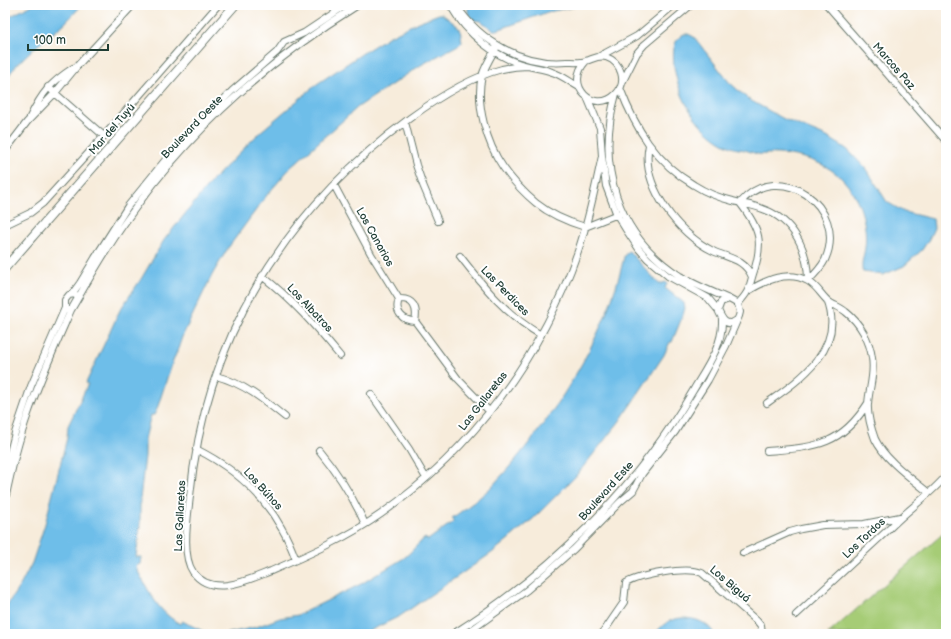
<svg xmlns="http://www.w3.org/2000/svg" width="951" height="639" font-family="'Balsamiq Sans',sans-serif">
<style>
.green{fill:#a6cc76;stroke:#628455}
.water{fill:#6ebee9;stroke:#467e8e}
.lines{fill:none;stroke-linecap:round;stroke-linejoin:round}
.minor-casing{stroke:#6b7a6e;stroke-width:8}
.tertiary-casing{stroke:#6b7a6e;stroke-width:10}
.minor{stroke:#fff;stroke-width:6}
.tertiary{stroke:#fff;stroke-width:8}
.labels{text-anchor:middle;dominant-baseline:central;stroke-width:4;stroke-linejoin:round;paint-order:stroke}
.street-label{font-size:11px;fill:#1f3d34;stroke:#fff}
</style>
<rect width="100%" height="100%" fill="#fff"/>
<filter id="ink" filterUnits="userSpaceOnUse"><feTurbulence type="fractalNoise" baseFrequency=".025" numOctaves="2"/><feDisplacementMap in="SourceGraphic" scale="8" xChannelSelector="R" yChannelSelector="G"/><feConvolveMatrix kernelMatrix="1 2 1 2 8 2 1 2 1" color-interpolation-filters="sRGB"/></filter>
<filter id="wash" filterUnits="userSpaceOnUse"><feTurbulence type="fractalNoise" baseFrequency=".012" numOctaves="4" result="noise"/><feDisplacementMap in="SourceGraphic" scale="16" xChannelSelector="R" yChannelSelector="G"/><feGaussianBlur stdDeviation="0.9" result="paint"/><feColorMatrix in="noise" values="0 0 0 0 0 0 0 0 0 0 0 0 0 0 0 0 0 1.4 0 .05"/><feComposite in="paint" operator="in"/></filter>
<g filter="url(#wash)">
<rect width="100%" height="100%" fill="#f7ecdb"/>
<!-- green -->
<path class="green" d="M946,531V634H828Z"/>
<!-- water -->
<path class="water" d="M32,5H82C76,11 71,17 65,23C44,41 20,56 5,81V19Z
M468,5H583L548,12L497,30H493L481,21L473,20L468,13Z
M439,14H442L460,28L462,42L460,44L421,65L358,107L291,167L267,195L228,248L212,275L182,337L178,349L171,366L157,409L154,415H151L145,439V456L140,499V525L136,557H141L140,564L136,566L137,570C150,592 156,610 180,624L182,621L205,632L213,634H5V606L7,605L21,584L32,563L45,524L67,438L68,426L88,384L86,383L120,310L141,279L164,240L210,183L259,133L317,84L363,53L388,37L418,22Z
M684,34H688L694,37L729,82L748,99L784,119L827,137L839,144L848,150L865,168L872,178L887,202L904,212L933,219L934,228L929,239L922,250L904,266L883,275L863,272C860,264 864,256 865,248C868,225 860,198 844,181C828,163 801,155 778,154C771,153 764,155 757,154C753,153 749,151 745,150C741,149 735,149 731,147C699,133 679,100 674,66C673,54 672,40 684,34Z
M629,251L659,284L666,282L667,284L665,288L684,303L685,308L683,315L672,342H670L664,355L652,373L619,422L575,477L534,518L493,552L400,616L363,634H225L256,627L280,618L298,615L361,584L404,558C412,552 417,544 425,538L428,540L454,521L452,518C466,508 482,497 494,484C550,424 607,337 624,257L627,252Z
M682,618C695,618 708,622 714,634H655C663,624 669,619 682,618Z"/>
</g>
<g filter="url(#ink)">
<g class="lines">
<defs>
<path id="minor" d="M450,5C467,34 495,58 528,66C536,68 544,69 552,72C562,75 570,82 579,87
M456,5C480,42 523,66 567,62C573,62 580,63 586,61C593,59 598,55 606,57C621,62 628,82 616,94C595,115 563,86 586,61
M827,5L946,141
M497,46C492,55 485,66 482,76C475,104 487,144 503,167C512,180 524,193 536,203C551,215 568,222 585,227L623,212
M600,56L637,36L674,5
M528,66C519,66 511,67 502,69C471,77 436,99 410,118C284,211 205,339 190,496C188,516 181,555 193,572C212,598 248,580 271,571C310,554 347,538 381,514C472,450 542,356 578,251C589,220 595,188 602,156
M623,81L637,53L644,45L691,5
M48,87L104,136
M620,88C635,128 656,163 694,185C705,192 720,198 733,201C743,204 753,205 763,209C794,220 808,250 808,281
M616,94C596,165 616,235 680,276C695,285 713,292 729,299
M587,97L600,128L602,156L606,186L617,215L625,228L639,249L648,259L668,276L708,298L718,310
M30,117C42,93 50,83 73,68
M405,122L416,165L423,185L438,221
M649,145C640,185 679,235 713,251C728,258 745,259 752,277
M5,151L27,122L55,93L78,65L133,5
M334,185L371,254L399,299
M5,225L30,213L43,203L104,136L218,5
M460,256C484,287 506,315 541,335
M262,276C292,299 316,327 340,356
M748,291C766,280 788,270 808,281C817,286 821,295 828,301C833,305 840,307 846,312C860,323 870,341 872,358C875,374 869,388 868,404C867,416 871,428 875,439C885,460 911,478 929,493
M72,294L80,283L95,258L128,206L167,158L191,132L232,91L277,52L284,42L304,33L346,5
M78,298C93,272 108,246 126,221C188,131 266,62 358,5
M399,299C413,298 418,308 415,321C402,321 394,311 399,299Z
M738,304C741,300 745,296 747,292C750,287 751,280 753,274C764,242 760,229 740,203C779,157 849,207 825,260C821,268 814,275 808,281
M415,321L458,379L489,411
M216,376C243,383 264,400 285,417
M371,394L409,449L426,478
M767,403C801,379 846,348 827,300
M196,449C232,467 263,494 282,529C288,539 292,549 296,560
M319,450C338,473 353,497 365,524
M767,451C814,447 840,447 868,403
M5,472L15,433L31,386L65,308V300L69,295L75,294L78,298L71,310H67L65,308
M5,500C11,471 18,442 28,414C40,379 56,344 71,310
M743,553L790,532L801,529L823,525L864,524L900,517
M796,615L889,529C907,510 929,496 946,476
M453,634C551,572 636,489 694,389C707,367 723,345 722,320
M466,634L527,590L574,549L620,502L633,491L642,474L675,432L708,380L726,346L739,316L740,312L738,304L729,299L721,302L718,310C722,319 726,328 737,320
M602,634L624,602L626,583C640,575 687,566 702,573L757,621L761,626L762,634"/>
<path id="tertiary" d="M5,268L235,5"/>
</defs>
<!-- minor casing -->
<use href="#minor" class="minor-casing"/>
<!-- tertiary casing -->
<use href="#tertiary" class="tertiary-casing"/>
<!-- minor -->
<use href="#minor" class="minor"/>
<!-- tertiary -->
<use href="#tertiary" class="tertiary"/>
</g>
</g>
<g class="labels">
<!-- street labels -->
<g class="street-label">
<text transform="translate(894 66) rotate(49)">Marcos Paz</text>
<text transform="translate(192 127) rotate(-46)">Boulevard Oeste</text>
<text transform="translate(112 129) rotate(-49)">Mar del Tuyú</text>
<text transform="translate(375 237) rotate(61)">Los Canarios</text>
<text transform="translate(505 291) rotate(46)">Las Perdices</text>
<text transform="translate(310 308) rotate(47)">Los Albatros</text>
<text transform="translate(483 401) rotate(-52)">Las Gallaretas</text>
<text transform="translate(263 489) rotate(48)">Los Búhos</text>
<text transform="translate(606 491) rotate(-48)">Boulevard Este</text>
<text transform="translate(180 516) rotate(-87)">Las Gallaretas</text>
<text transform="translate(864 538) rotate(-43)">Los Tordos</text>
<text transform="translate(730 584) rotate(41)">Los Biguá</text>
</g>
</g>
<!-- margin -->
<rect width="951" height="639" fill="none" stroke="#fff" stroke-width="20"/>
<!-- scale -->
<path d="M28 44v6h80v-6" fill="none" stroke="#1f3d34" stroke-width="2"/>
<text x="34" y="44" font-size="12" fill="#1f3d34" stroke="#ffffff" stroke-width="3" paint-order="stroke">100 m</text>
</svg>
